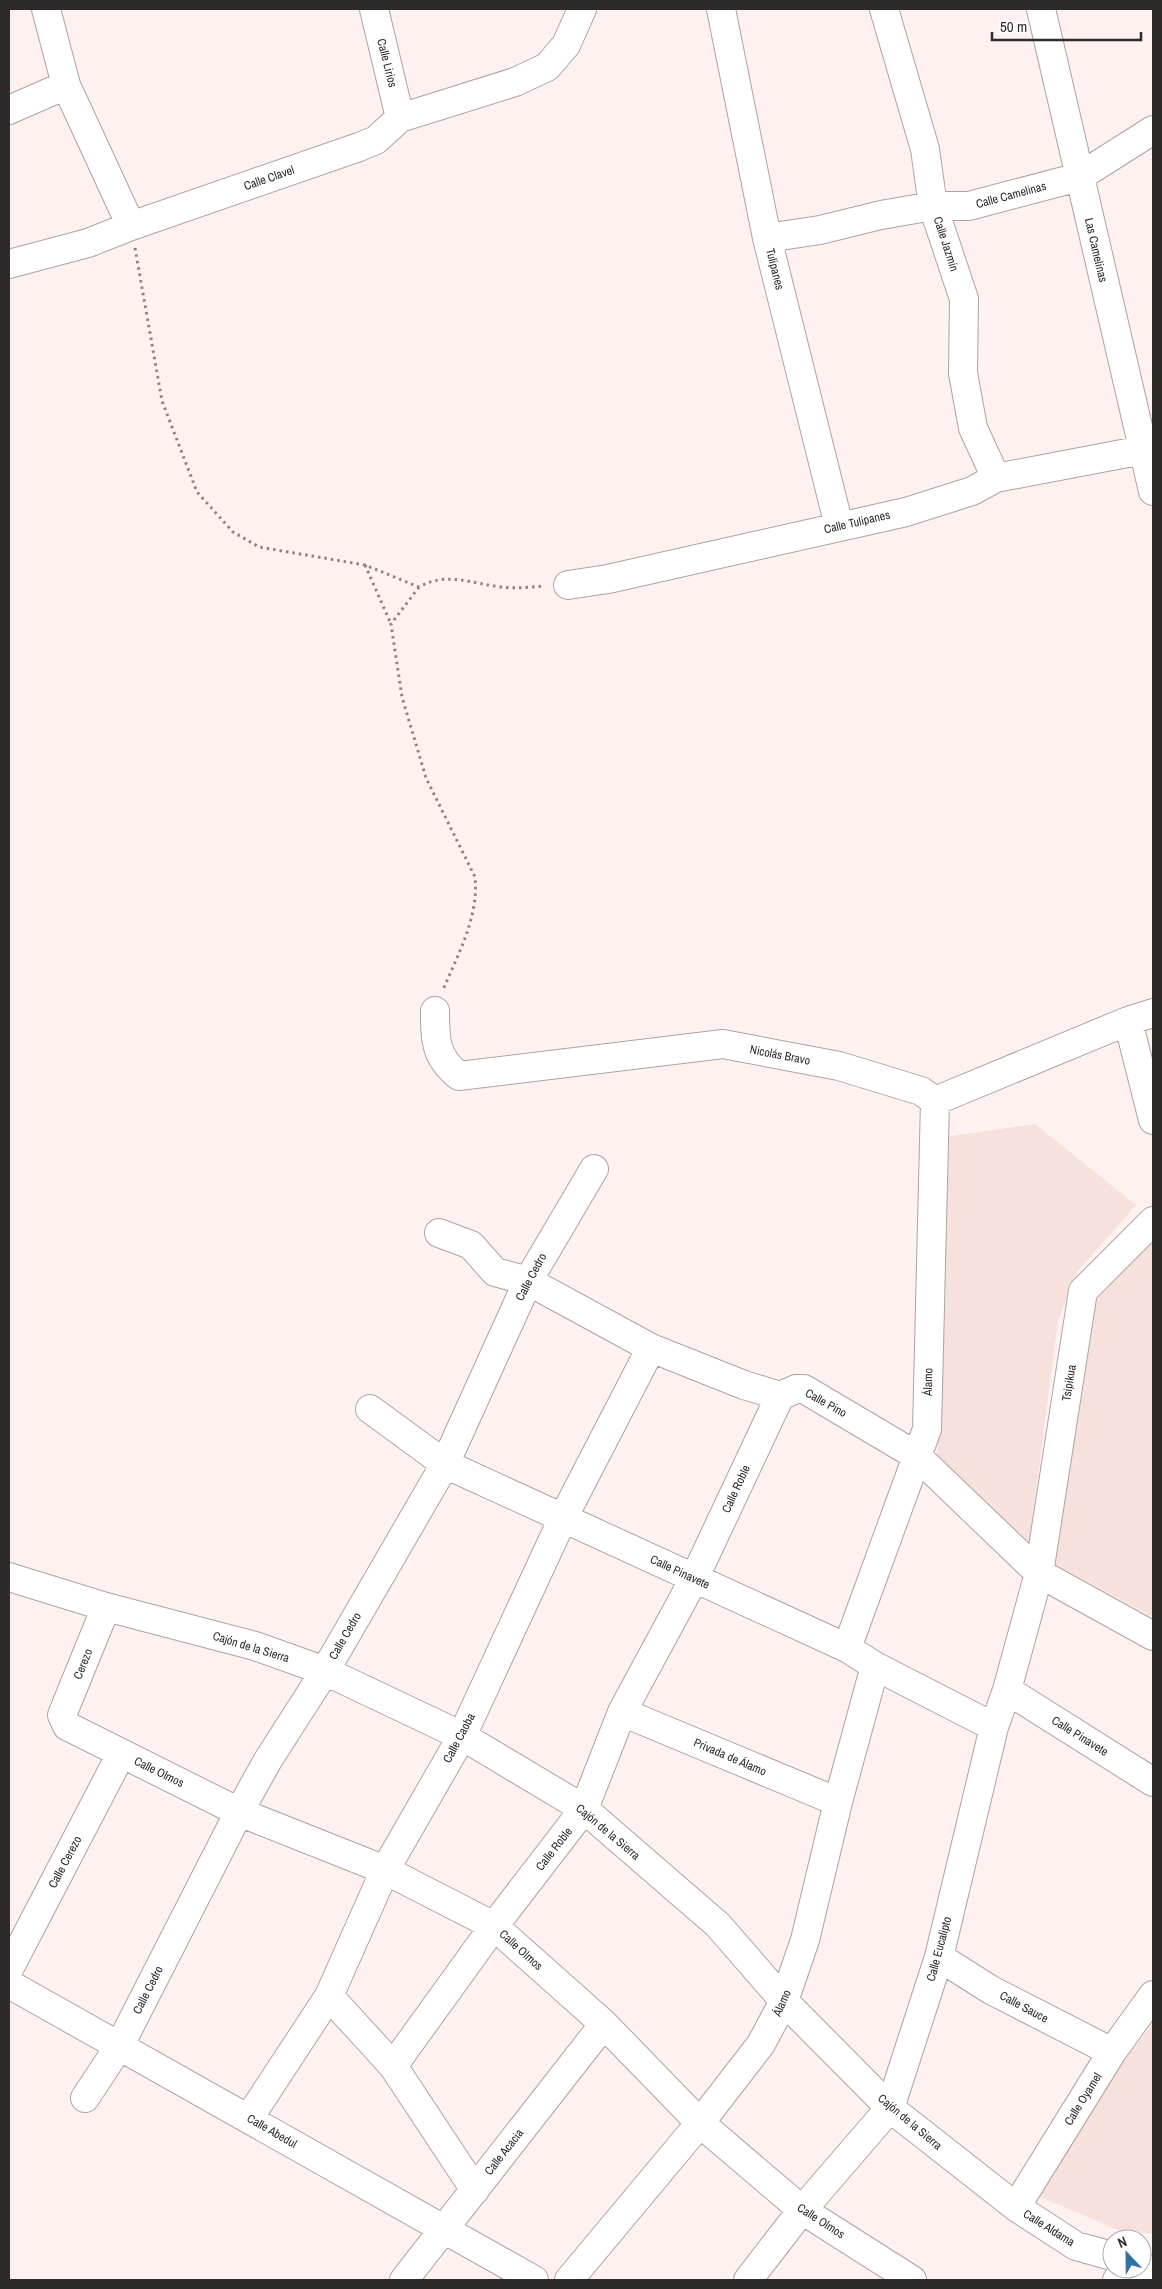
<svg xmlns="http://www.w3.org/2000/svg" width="1162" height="2289" font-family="'Archivo Narrow',sans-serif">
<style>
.built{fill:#f6e1dc}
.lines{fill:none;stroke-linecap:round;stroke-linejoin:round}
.minor-casing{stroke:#afa3a1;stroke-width:30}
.path{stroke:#8d8584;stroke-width:3;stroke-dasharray:2.5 4;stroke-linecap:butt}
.minor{stroke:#fff;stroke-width:28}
.labels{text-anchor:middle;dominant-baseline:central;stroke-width:4;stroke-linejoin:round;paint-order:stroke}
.street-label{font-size:12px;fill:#2e2a29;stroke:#fff}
</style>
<rect width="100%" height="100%" fill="#fef1ef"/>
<!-- built -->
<path class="built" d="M1035,1124L1136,1205L1077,1272L1058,1321L1029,1544L937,1457L944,1137Z
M1153,1241V1617L1053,1563L1093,1296Z
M1153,2024V2234L1118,2230L1038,2196L1102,2089Z"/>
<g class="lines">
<defs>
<path id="minor" d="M46,9L66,85L131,226
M374,9L400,118
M721,9L767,238L839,526
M884,9L925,149L933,206L964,299L963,373L973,428L996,478
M1041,9L1153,491
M9,110L66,85
M767,238L820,230L881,215L933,206H969L1079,177L1153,130
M9,264L88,243L131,226L359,147L376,140L400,118L515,82L547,67L566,45L582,9
M568,585L608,579L906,512L972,491L996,478L1143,450
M435,1011C435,1040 435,1057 459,1076L723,1044L839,1066L921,1091L935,1101
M1128,1021L1153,1120
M935,1101L1128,1021L1153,1013
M439,1233L471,1245L495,1272L528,1281L651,1348L744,1385L780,1396L796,1389H804L917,1456L1039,1573L1153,1636
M370,1409L445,1464L847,1648L875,1666L994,1727
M9,1577L106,1607L255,1646L325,1671L462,1736L584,1809L718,1925L784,2001L890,2108L1016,2207L1076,2246L1112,2256
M106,1607L62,1715L67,1726L239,1812L385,1870L494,1926L604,2024L700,2123L802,2210L912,2280
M847,1648L927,1429L935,1101
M1007,1690L1153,1782
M622,1712L838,1802
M939,1957L991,1990L1112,2052
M9,1969L121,1754
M9,1984L534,2280
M329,1996L393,2066L475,2190
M393,2066L494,1926L584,1809L622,1712L694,1579L780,1396
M85,2098L120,2045L239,1812L268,1760L325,1671L445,1464L528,1281L594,1169
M249,2118L329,1996L385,1870L462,1736L563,1518L651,1348
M1016,2207L1112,2052L1153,1995
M404,2280L604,2024
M569,2280L700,2123L761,2044L784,2001L805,1940L838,1802L875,1666
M748,2280L802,2210L890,2108L939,1957L994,1727L1007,1690L1039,1573L1083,1291L1153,1221
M1117,2280L1153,2269"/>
</defs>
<!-- minor casing -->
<use href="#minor" class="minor-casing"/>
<!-- path -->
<path class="path" d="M135,248L162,401L197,492L233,532L259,547L365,565L419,587C447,571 472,584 502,587C516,589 531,587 545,586
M365,565L391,624
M419,587L391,624L402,697L426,778L475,877C479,917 458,954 443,990"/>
<!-- minor -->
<use href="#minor" class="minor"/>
</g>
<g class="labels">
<!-- street labels -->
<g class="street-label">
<text transform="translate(387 63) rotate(76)">Calle Lirios</text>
<text transform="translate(269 178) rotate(-19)">Calle Clavel</text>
<text transform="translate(1011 195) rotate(-15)">Calle Camelinas</text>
<text transform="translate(946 244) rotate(72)">Calle Jazmín</text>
<text transform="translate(1096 250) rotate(77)">Las Camelinas</text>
<text transform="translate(775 269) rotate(76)">Tulipanes</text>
<text transform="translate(857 522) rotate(-13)">Calle Tulipanes</text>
<text transform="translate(780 1055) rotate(11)">Nicolás Bravo</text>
<text transform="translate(531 1277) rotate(-62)">Calle Cedro</text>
<text transform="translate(928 1382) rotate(-89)">Álamo</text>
<text transform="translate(1069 1383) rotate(-81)">Tsipikua</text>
<text transform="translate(826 1403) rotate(29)">Calle Pino</text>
<text transform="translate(736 1489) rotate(-65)">Calle Roble</text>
<text transform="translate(680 1572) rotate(25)">Calle Pinavete</text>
<text transform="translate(345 1636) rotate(-60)">Calle Cedro</text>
<text transform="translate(251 1647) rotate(17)">Cajón de la Sierra</text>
<text transform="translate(83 1664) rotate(-68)">Cerezo</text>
<text transform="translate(1080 1736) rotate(32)">Calle Pinavete</text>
<text transform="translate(459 1738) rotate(-62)">Calle Caoba</text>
<text transform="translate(730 1757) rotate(23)">Privada de Álamo</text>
<text transform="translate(159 1772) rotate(26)">Calle Olmos</text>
<text transform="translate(608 1832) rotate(40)">Cajón de la Sierra</text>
<text transform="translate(554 1849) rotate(-52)">Calle Roble</text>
<text transform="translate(65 1862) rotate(-62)">Calle Cerezo</text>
<text transform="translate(939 1949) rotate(-75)">Calle Eucalipto</text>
<text transform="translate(521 1950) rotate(42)">Calle Olmos</text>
<text transform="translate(148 1990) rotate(-63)">Calle Cedro</text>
<text transform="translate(782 2003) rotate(-66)">Álamo</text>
<text transform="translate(1024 2007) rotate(28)">Calle Sauce</text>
<text transform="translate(1083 2099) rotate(-58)">Calle Oyamel</text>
<text transform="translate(910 2122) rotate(40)">Cajón de la Sierra</text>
<text transform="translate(272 2131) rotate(30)">Calle Abedul</text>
<text transform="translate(504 2152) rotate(-52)">Calle Acacia</text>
<text transform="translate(821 2221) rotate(33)">Calle Olmos</text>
<text transform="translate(1049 2228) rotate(32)">Calle Aldama</text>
</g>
</g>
<!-- border -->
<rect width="1162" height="2289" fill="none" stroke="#2e2a29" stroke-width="20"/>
<!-- north arrow -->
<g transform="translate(1127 2254) rotate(338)"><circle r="24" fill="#ffffff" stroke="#abaaa9"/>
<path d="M0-4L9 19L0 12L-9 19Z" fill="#2e71a7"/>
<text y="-8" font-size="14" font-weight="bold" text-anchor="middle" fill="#2e2a29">N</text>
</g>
<!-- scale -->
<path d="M992 32v8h149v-8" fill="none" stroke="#2e2a29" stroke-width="2.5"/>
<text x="1000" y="32" font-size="15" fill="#2e2a29" stroke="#ffffff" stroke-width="4" paint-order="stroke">50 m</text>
</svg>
